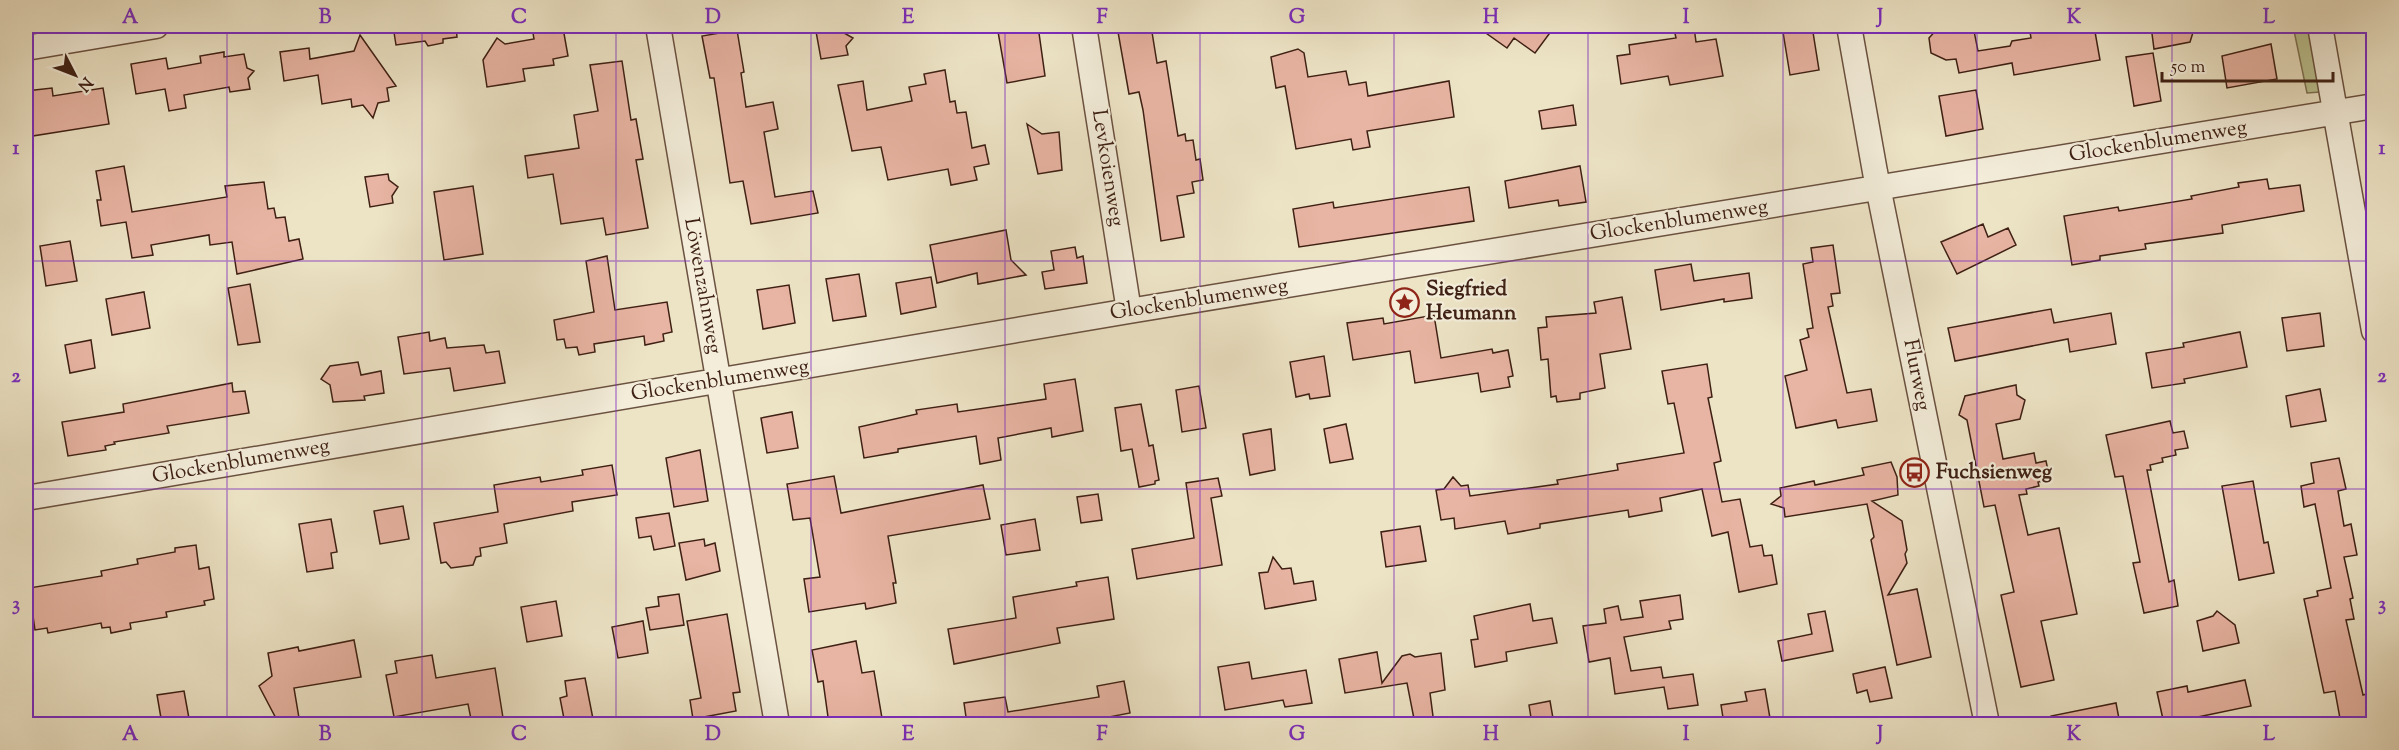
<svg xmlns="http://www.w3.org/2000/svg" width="2399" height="750" font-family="'Sorts Mill Goudy',serif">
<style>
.green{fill:#bcc392;stroke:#7d7253;stroke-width:1.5}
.building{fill:#e8b4a3;stroke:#3e2014;stroke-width:1.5}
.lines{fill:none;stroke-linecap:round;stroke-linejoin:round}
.minor-casing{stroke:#6a5140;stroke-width:27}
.minor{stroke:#f3edda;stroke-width:24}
.grid{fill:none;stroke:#7b2cbf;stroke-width:1.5;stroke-opacity:0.55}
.labels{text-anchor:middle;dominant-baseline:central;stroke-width:4.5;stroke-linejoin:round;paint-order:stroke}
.street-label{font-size:21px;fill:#3e2014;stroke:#f3edda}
.poi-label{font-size:21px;font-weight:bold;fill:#3e2014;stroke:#f3edda;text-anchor:start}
.neatline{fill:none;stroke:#7b2cbf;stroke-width:2}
.grid-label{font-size:20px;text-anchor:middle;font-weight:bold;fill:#7b2cbf}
</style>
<rect width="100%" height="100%" fill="#ede4c6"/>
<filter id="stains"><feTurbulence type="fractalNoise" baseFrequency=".00333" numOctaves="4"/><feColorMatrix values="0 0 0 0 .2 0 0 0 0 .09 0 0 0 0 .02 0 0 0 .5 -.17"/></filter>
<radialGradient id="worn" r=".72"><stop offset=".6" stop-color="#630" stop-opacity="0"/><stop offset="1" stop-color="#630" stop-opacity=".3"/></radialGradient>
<!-- green -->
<path class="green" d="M2293,26H2310L2320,92L2307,93Z"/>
<!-- building -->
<path class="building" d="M393,26H456L457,37L443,39V43L428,46L425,41L396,45Z
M815,26H843L844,33L853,38L846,46L848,55L821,59Z
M997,26H1038L1045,76L1007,83Z
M1123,26H1151L1157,63L1166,61L1178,136L1185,134L1186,141L1193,140L1196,160L1200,159L1203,180L1192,182L1194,193L1177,196L1184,237L1161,241L1143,110L1139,92L1129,94L1118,32Z
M1476,26H1555L1535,53L1514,38L1507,48Z
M1782,26H1812L1819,70L1790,75Z
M1940,26H1973L1978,51L2010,46L2012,41L2031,38L2029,26H2094L2100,60L2014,75L2012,63L1959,73L1956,59L1946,60L1931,53L1929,38Z
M2151,26H2195L2190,42L2154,49Z
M1694,27L1696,42L1716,39L1723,76L1670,85L1668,76L1621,84L1617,56L1630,54L1629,45L1676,38L1674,29Z
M563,28L568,56L553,59L554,65L523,69L525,81L487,87L483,60L497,38L505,44L534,39L533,33Z
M737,30L744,72L741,73L746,107L773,102L778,129L764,132L775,197L813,191L818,213L751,224L743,181L730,183L714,78H710L702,36Z
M360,35L396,86L387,88L389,101L378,103L373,118L363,105L352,107L351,99L322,104L318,75L284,81L280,52L309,48L310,59L354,51Z
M2271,44L2277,79L2227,88L2222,56Z
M1298,49L1304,53L1308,77L1346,71L1349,85L1366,82L1368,96L1449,81L1454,117L1367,131L1370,147L1353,150L1351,139L1296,149L1285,86L1276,88L1271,57Z
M224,52V57L244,54L247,68L254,71L248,78L250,89L230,92L229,87L184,95L186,108L169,111L165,89L136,94L131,64L166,58L168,69L201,63L200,56Z
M2153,53L2161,101L2134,106L2126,57Z
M622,61L631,120L636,119L643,159L636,160L648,228L606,235L603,218L561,224L553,174L528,178L525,156L579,148L574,115L598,111L590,65Z
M945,70L950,102L955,101L957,113L966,112L972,148L985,145L989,164L974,167L977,180L951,185L948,169L888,180L881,147L852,151L838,85L863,81L867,110L912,101L909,87L926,84L924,74Z
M52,88L53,96L103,88L109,124L26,137V91Z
M1976,90L1983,129L1946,136L1939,96Z
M1573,105L1576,125L1542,129L1539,111Z
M1027,124L1042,134L1059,132L1062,170L1038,174Z
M124,166L132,212L227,197L225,186L264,182L268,209L274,208L276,218L285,217L289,241L299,239L303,259L237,274L232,242L210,245L209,235L151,245L153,255L132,258L126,222L101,226L97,200H101L96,171Z
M1580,166L1586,202L1559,206L1558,200L1509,208L1505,181Z
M388,174L389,180L398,187L392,196L393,203L370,207L365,177Z
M2267,179L2269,189L2300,185L2304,211L2222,225L2223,233L2145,244L2146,249L2100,256V260L2072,265L2064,216L2118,207L2119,211L2192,199L2191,196L2239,187L2238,183Z
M473,186L483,254L444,260L434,192Z
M1469,187L1474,221L1299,247L1293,209L1333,202L1334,208Z
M1983,224L1988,237L2008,228L2016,245L1957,274L1941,242Z
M1006,230L1011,260L1026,275L978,284L977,273L937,283L930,245Z
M70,241L77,281L46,286L40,246Z
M1833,245L1840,293L1831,294L1833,306L1828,307L1847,393L1871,389L1877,421L1838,428L1836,420L1796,428L1785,376L1807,370L1800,340L1809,337L1807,329L1813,328L1803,264L1813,262L1811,248Z
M1075,247L1077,258L1083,256L1087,283L1045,289L1042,272L1054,270L1051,251Z
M607,256L615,310L667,302L672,332L663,334L664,341L645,345L644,336L594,344L595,352L579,355L577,347L566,348L564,339L557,340L554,320L594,312L586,261Z
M1691,264L1694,281L1749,273L1752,298L1724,302V299L1661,310L1655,270Z
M859,274L866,316L833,321L826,279Z
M931,277L936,307L901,314L896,283Z
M250,284L260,342L238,345L228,288Z
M789,285L795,323L763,329L757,290Z
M144,292L150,328L112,335L106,299Z
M1622,297L1631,349L1600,354L1605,388L1580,393V399L1557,402L1556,396L1551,397L1548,359L1541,360L1538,328L1547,327L1546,317L1596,313L1594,302Z
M2051,309L2054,323L2111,313L2116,344L2070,352L2068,339L1955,361L1948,328Z
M2320,313L2324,346L2287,351L2282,318Z
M1434,315L1441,358L1492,349L1493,353L1508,350L1513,376L1508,377L1510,387L1481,392L1478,373L1415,383L1410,351L1353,360L1347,323L1383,318L1384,324Z
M429,332L430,341L445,338L447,348L484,345L486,353L499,351L505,383L454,391L450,368L404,374L398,337Z
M2240,332L2247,367L2184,379L2185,383L2152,388L2146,353L2184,347L2183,343Z
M91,340L95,368L70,373L65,345Z
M1324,356L1330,396L1310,399L1309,394L1296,397L1290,362Z
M358,362L361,375L381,371L384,393L364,396L365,400L333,402L330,385L321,379L330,366Z
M1707,364L1712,397L1708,398L1721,461L1714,463L1722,502L1740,499L1750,547L1762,545L1764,556L1772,555L1777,584L1739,592L1728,532L1712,536L1702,489L1660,498L1662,511L1629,517L1628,510L1540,524V528L1508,534L1505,521L1455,529L1454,518L1441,520L1436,490L1444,489L1453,477L1461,486L1468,485L1470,496L1558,484L1557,480L1618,470L1617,464L1684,453L1674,403L1668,404L1662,371Z
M1075,379L1083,431L1052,437L1051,428L998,438L1001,460L980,464L976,436L898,449V452L864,458L859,427L917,414L916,410L957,404L958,412L1046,399L1044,384Z
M232,383L233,392L245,391L249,413L167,426L169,433L114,442L115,444L105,446L106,450L68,456L62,422L124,412L123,404Z
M2016,385L2017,395L2025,400L2020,419L1996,424L2003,459L2034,453L2036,463L2046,461L2050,480L2038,482L2039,486L2026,489L2027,494L2019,495L2028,535L2059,528L2077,614L2041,621L2054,680L2021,687L2001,595L2014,592L1995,505L1984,507L1967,420L1959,415L1965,396Z
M1199,386L1206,428L1182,432L1176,390Z
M2320,389L2326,421L2291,427L2286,396Z
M1141,404L1149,446L1153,445L1159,480L1155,481V484L1139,487L1132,449L1121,451L1115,408Z
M792,412L798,448L767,453L761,418Z
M2170,421L2173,433L2184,431L2188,448L2175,450L2176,455L2162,458L2163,462L2150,465L2151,470H2147L2169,582L2174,580L2178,606L2144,613L2133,563L2140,562L2123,476L2115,477L2106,435Z
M1346,424L1353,459L1330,463L1324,429Z
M1271,429L1275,470L1250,475L1243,434Z
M700,450L708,501L674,507L666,458Z
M2339,458L2346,489L2338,491L2344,526L2351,524L2357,555L2344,557L2353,598L2350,599L2354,619L2346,620L2363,695L2373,692V724H2341L2335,691L2324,693L2304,599L2318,596L2317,591L2331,588L2315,504L2304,507L2301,486L2314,483L2311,463Z
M1891,462L1897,477L1898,495L1872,501L1902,521L1907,550L1905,554L1907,563L1888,595L1917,589L1931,657L1897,665L1871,540L1874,537L1867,504L1785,517L1784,508L1771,504L1781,496L1780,488L1814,481L1815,485L1864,475L1862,468Z
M612,465L617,495L572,502L573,511L504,524L507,543L480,548L481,556L476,557L473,565L451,568L446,562L441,563L434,523L498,512L494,485L540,477L541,482L583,475L582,470Z
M834,476L841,513L983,485L990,519L888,536L896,583H893L896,603L866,609L865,603L809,612L804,579L820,577L810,518L793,520L787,484Z
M1218,478L1222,496L1211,498L1222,565L1137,579L1132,549L1194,538L1186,483Z
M2253,481L2264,543L2268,542L2274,573L2239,580L2222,486Z
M1098,494L1102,520L1081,523L1077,497Z
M403,506L409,539L380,544L374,511Z
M669,513L675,546L654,550L651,536L639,538L636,518Z
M331,519L337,552L331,553L333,568L307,572L299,524Z
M1035,519L1040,550L1006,555L1001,525Z
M1420,526L1426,561L1386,567L1381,532Z
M704,539L705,546L715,543L720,571L686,580L679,543Z
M196,545L199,569L209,567L214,599L204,601L205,605L166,612L167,617L130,623L131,629L111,633L110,627L102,628L101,623L48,633L47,628L35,630L29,588L102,576L101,571L138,564L137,559L175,552V548Z
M1273,557L1282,569L1291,568L1294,584L1313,581L1316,600L1265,609L1259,573L1268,572Z
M1108,577L1114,619L1057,628L1060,643L954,664L948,629L1016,618L1013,597L1077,586L1076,582Z
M679,594L684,625L650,630L646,608L659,606L658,597Z
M1680,595L1683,619L1669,621L1671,629L1624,637L1631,671L1661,667L1663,678L1693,674L1698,705L1668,709L1664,687L1615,694L1610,658L1589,662L1583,626L1606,623L1604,609L1618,606L1621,620L1643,617L1640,601Z
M556,601L562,636L527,642L521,607Z
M1530,604L1533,621L1552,618L1557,643L1506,652L1507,661L1475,667L1471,640L1478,639L1474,616Z
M1825,611L1833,651L1782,661L1778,641L1812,634L1808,614Z
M2217,611L2235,625L2239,643L2203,651L2197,621L2213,616Z
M727,614L740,692L733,693L736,711L693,719L690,700L701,698L687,621Z
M643,621L648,653L618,658L612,627Z
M354,640L361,677L294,688L300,724H279L259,686L272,676L268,653L298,647L299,651Z
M856,641L862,673L874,671L883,724H829L823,681L818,682L812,650Z
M1377,652L1382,683L1402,656L1410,654L1415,657L1441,653L1445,690L1430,693L1434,724H1415L1407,683L1345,693L1339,659Z
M432,655L436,678L495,668L504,724H472L468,704L394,717L386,675L397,673L395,661Z
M1249,662L1252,679L1306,670L1312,703L1285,707L1283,700L1225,710L1218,667Z
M1885,667L1892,698L1870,702L1867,690L1857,693L1853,674Z
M585,678L594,724H565L560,698L567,696L565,681Z
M2245,680L2251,706L2164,724L2157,692L2187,686L2188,692Z
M1124,681L1130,713L1073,724H967L964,703L1005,697L1008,712L1099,697L1097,686Z
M1765,689L1771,724H1724L1721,705L1747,701L1745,692Z
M184,691L190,724H162L157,695Z
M1550,701L1554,724H1532L1529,705Z
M2116,703L2120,724H2052L2051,716Z"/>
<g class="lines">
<defs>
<path id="minor" d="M658,26L777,724
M1084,26L1129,311
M1849,26L1875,172L1987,724
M2320,26L2374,331
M26,48L156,26
M26,498L1129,311L2374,106"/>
</defs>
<!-- minor casing -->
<use href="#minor" class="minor-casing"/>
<!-- minor -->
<use href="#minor" class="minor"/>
</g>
<!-- grid -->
<path class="grid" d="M227,26V724M422,26V724M616,26V724M811,26V724M1005,26V724M1200,26V724M1394,26V724M1588,26V724M1783,26V724M1977,26V724M2172,26V724M26,261H2374M26,489H2374"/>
<!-- icons -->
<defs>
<symbol id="sight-ring" viewBox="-11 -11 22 22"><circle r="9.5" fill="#f3edda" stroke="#8f2418" stroke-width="1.5"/><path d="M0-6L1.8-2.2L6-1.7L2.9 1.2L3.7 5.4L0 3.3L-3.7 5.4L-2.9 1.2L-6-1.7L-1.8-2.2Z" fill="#8f2418"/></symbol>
<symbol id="bus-ring" viewBox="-11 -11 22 22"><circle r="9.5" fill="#f3edda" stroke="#8f2418" stroke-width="1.5"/><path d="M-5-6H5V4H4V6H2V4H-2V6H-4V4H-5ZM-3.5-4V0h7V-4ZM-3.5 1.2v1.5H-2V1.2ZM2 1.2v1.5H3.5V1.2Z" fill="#8f2418"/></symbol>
</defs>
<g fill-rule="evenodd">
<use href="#sight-ring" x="1388" y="286" width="33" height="33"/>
<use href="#bus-ring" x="1898" y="456" width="33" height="33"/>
</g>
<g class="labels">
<!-- street labels -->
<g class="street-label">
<text transform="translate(2158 142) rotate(-9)">Glockenblumenweg</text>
<text transform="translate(1107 168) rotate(81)">Levkoienweg</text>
<text transform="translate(1679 221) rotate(-9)">Glockenblumenweg</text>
<text transform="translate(702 286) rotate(80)">Löwenzahnweg</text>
<text transform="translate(1199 300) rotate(-9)">Glockenblumenweg</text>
<text transform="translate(1916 375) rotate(79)">Flurweg</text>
<text transform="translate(720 381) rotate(-9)">Glockenblumenweg</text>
<text transform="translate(241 462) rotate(-10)">Glockenblumenweg</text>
</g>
<!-- poi labels -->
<g class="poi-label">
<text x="1426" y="290">Siegfried<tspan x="1426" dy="24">Heumann</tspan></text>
<text x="1936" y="473">Fuchsienweg</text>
</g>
</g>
<!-- margin -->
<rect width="2399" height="750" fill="none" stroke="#ede4c6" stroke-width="66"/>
<!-- north arrow -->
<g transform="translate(75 75) rotate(132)" stroke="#f3edda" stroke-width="4.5" paint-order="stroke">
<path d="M0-4.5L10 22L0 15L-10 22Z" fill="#3e2014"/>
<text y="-9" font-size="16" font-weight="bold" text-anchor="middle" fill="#3e2014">N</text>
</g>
<!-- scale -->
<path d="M2162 72v9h171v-9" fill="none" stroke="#3e2014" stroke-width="3"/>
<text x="2171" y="72" font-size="18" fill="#3e2014" stroke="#f3edda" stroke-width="4.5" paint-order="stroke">50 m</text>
<rect x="33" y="33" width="2333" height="684" class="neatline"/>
<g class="grid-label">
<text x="130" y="23">A</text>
<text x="325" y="23">B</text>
<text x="519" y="23">C</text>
<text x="713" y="23">D</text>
<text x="908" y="23">E</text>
<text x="1102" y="23">F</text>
<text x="1297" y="23">G</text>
<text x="1491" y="23">H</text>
<text x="1686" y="23">I</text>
<text x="1880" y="23">J</text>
<text x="2074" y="23">K</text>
<text x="2269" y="23">L</text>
<text x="16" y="154">1</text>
<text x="2382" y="154">1</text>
<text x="16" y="382">2</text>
<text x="2382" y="382">2</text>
<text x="16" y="610">3</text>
<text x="2382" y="610">3</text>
<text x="130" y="740">A</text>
<text x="325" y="740">B</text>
<text x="519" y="740">C</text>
<text x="713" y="740">D</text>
<text x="908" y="740">E</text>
<text x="1102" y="740">F</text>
<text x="1297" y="740">G</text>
<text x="1491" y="740">H</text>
<text x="1686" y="740">I</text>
<text x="1880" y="740">J</text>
<text x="2074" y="740">K</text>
<text x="2269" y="740">L</text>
</g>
<rect width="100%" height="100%" filter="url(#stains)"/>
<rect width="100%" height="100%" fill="url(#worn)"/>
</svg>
